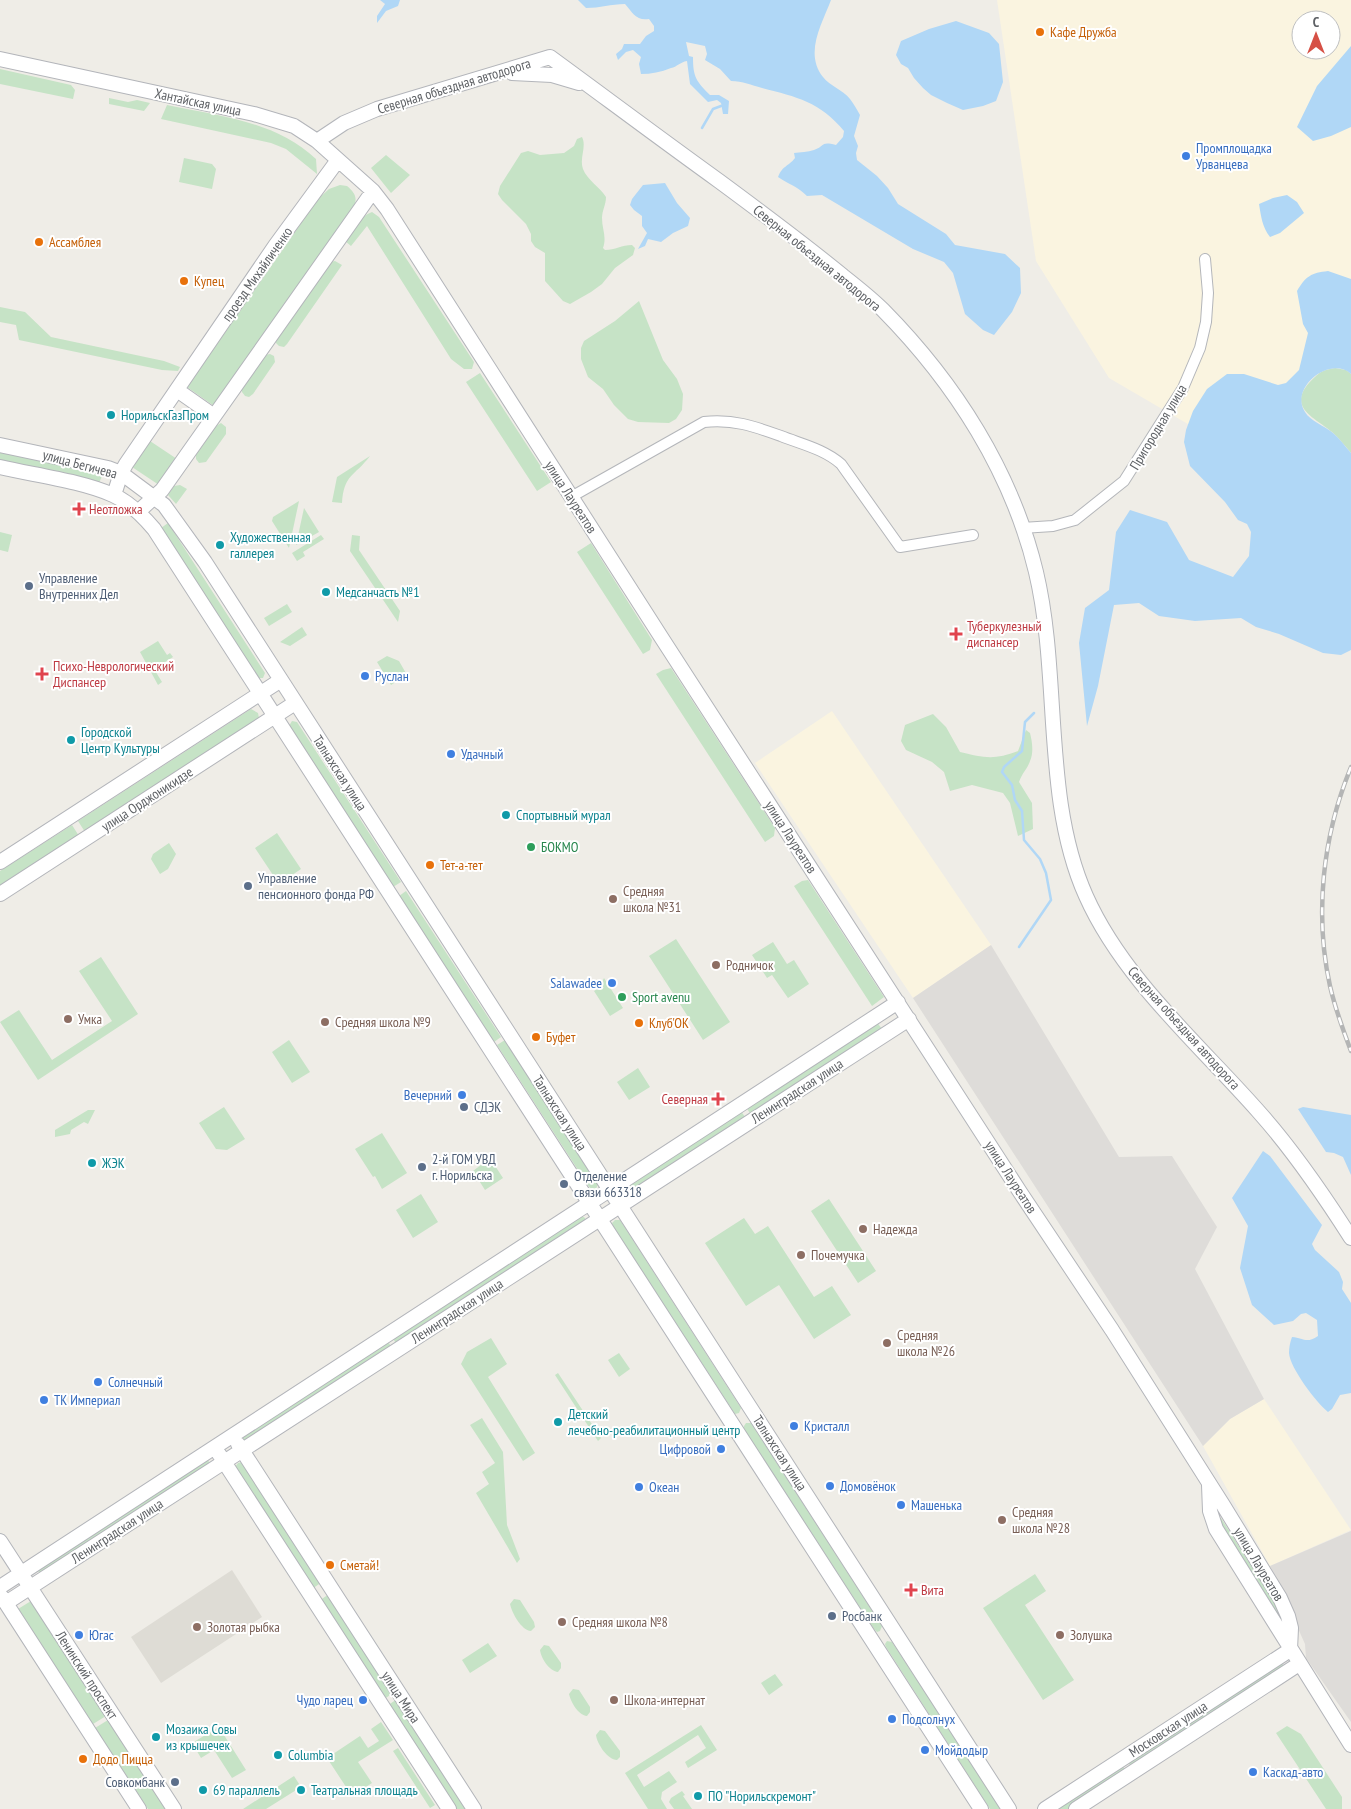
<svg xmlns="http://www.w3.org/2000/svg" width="1351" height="1809" font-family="'PT Sans Narrow',sans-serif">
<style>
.commercial{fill:#faf4e0;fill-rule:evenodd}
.industrial{fill:#dedcd9}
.education{fill:#dedcd5}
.green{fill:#c6e3c6}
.water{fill:#b0d7f6}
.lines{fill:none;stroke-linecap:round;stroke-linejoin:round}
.stream{stroke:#b0d7f6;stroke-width:2.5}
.street-casing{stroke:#b4b6ba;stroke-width:12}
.secondary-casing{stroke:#b3b5ba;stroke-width:16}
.street{stroke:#fff;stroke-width:10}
.secondary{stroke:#fff;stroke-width:14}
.rail-casing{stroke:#b4b5b5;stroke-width:4.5}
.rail{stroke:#fff;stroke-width:2.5;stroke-dasharray:8;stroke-linecap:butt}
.food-dot{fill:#e8710a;stroke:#fff;stroke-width:2}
.shop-dot{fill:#3f7fe0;stroke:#fff;stroke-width:2}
.culture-dot{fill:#0f9aa8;stroke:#fff;stroke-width:2}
.health-dot{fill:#e0444e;stroke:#fff;stroke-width:2}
.service-dot{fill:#5c6f8a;stroke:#fff;stroke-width:2}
.leisure-dot{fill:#2e9e5b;stroke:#fff;stroke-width:2}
.education-dot{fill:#8d6e63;stroke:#fff;stroke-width:2}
.labels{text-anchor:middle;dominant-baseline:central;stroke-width:4;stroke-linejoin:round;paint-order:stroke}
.food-label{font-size:14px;fill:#c56008;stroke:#fff;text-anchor:start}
.street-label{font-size:14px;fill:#5e6165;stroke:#fff}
.shop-label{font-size:14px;fill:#366cbe;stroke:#fff;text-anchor:start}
.culture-label{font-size:14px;fill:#0d838f;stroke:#fff;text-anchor:start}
.health-label{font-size:14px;fill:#be3a42;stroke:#fff;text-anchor:start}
.service-label{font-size:14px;fill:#4e5e75;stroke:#fff;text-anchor:start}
.leisure-label{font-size:14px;fill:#27864d;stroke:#fff;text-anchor:start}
.education-label{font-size:14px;fill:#785e54;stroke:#fff;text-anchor:start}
</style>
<rect width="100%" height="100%" fill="#efede7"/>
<!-- commercial -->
<path class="commercial" d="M997,0H1351V335L1289,398L1205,434L1109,378L1036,261ZM1301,20H1331V50H1301Z
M832,711L991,945L913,998L755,763Z
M1264,1399L1351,1530L1270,1566L1203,1446L1230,1419Z"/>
<!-- industrial -->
<path class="industrial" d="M991,945L1119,1157L1172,1156L1217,1227L1195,1269L1264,1399L1230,1419L1203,1446L913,998Z
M1351,1531V1722L1306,1658L1305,1644L1270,1566Z"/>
<!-- education -->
<path class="education" d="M232,1570L262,1617L161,1683L131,1637Z"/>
<!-- green -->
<path class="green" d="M0,69L71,85L75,90L73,99L0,84Z
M109,98L128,102L137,100L150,103L144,111L109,104Z
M167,105C219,116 276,121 316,159L317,174L286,149L271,143L161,119Z
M582,137C587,147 579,158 583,169C587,180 600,187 606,197C606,205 602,210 602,218C602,229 607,237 603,248L605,250C615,250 622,245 632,245L635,248L633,255L615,268L602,284L591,292L570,304L563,301L545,281V253L535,247L531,241V234L526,224L502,200L498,194L500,186L521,153L528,151L540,155L564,153L574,146L577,139Z
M386,155L410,175L391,193L371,168Z
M184,158L212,164L216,169L212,189L179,182Z
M340,185L347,186C354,192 358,197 354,206L214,406L187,387L318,199L329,189Z
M372,212L379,217L474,362L472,369H464L451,359L367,226L351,246L345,241C352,231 360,216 372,212Z
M335,261L342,265L287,344L284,347L279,346L276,343V339L330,262Z
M639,301L663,360L677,379L683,394L682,410L676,419L669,423L638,422L628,419L614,405L603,389L588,377L581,359V348L584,341L615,321Z
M0,307L25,312L51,337L164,361L180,367L178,371L162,370L19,340L16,325L0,322Z
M270,354L274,356L275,362L253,394L249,397L245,396L242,392V388L265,355Z
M1335,368L1346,370L1351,374V453C1345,446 1339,438 1332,432C1316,418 1287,408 1309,383C1320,372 1320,371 1335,368Z
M480,373L551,482L537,491L466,382Z
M221,423L226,427V434L206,462L199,463L196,459V455L216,426Z
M150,441L177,459L159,485L132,467Z
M0,451L95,471L103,474L99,483L0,461Z
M370,456C354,477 344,474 342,503L332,502L337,477Z
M180,485L187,489L176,504L168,495L174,486Z
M299,501L289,548L272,521L273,517Z
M304,508L319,532L296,545Z
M168,523L265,673L263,678H258L161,528Z
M0,532L12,535L8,552L0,550Z
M321,535L324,539L303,552L305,556L297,561L292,553Z
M352,535L360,536L359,550L400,611L398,622L350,551Z
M591,543L652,640L650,650L643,654L577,552Z
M287,604L292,612L269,626L264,618Z
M302,627L307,635L290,646L280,642Z
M158,641L167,655L170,653L173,657L154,669L162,682L158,685L140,652Z
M387,656L399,661L407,675L391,685L377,662Z
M671,668L775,828L774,836L765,842L656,674L663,670Z
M251,709L258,713L259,718L85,832L78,821Z
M933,714L946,727L960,752C984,758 995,760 1018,751L1026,730L1030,733C1032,741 1034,752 1030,761C1028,768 1022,773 1019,782L1032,803L1033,829L1018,836L1010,803L1003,793L972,785L950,791L944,772L932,762L906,750L901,741L905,725Z
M292,721L297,722L401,882L393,887L289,726Z
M72,825L79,836L0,887V871Z
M277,833L301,869L279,884L255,848Z
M169,843L176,854L168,869L160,874L151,859L153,854Z
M808,880L884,997L872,1006L794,886L802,881Z
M406,891L501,1037L494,1042L399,896Z
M676,939L730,1022L703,1040L649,956Z
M773,942L787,964L794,960L809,984L788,998L772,975L767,978L752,955Z
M101,957L138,1014L38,1080L0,1022L19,1010L52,1060L112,1021L79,971Z
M604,978L623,1008L610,1016L594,991L599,988Z
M876,1021L882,1029L751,1115L746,1107Z
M289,1040L310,1072L292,1083L272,1052Z
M505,1040L598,1184L596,1189H592L589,1187L497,1045Z
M638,1068L650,1087L629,1100L617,1082Z
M224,1107L245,1139L227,1150L216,1149L199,1123Z
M88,1110H95L88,1124L84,1122L71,1130L70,1134L55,1137V1130Z
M740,1110L746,1118L628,1194L623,1191V1190Z
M382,1133L407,1173L382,1189L375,1176L373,1177L355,1149Z
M490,1158L503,1178L485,1190L473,1171Z
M421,1194L438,1222L413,1238L396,1210Z
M829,1199L876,1271L858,1283L811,1211Z
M582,1216L585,1218L586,1221L397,1345L392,1337Z
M744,1218L755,1234L768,1226L814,1297L832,1286L851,1315L814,1339L779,1285L746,1306L705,1243Z
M615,1220H620L741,1408L739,1413L735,1414L733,1411L613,1226L612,1223Z
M491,1338L507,1364L488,1377L535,1453L523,1461L461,1364L467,1352Z
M387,1340L392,1348L244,1442L241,1439V1436Z
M619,1353L630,1369L619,1377L608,1360Z
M558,1373L601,1438L598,1441L555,1375Z
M482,1418L503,1452L507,1525L520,1559L517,1563L476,1493L489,1484L482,1472L495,1463L470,1425Z
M746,1423H751L882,1626L880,1631L877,1632L874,1629L744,1429V1426Z
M208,1460L210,1464L41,1574L37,1570Z
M242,1462L322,1582L312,1589L235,1467L238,1463Z
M1221,1518L1282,1615L1278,1618L1218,1521Z
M1035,1574L1046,1591L1025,1605L1074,1680L1043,1700L983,1608Z
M329,1594L393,1693L383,1700L319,1601Z
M514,1599L520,1600L534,1622L535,1627L531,1631C521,1630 512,1613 510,1604Z
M31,1601L106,1716L93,1724L18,1609Z
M887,1641L892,1642L1001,1809H990L886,1647L885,1644Z
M488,1643L497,1656L470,1673L462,1660Z
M544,1645L549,1646L561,1663V1668L558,1672C549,1671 541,1658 540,1650Z
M1282,1663L1284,1667L1132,1768L1127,1761Z
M775,1674L783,1685L769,1695L761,1683Z
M573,1689L579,1690L590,1707V1712L587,1716C578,1715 571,1702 569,1694Z
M397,1699L468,1809H453L387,1706Z
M108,1720L166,1809H148L95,1728Z
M381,1722L393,1740L358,1762L372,1783L352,1796L327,1758L360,1736L368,1748L379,1741L371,1729Z
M701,1725L717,1750L688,1768L685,1762L706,1748L698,1735L637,1775L644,1787L669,1771L677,1782L662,1792L661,1799L667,1809H648L625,1773Z
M1287,1726L1301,1734L1342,1797V1809H1326L1276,1733Z
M219,1727L246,1770L232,1778L214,1750L201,1758L192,1743Z
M600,1730L605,1731L620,1751V1757L617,1760C608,1760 597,1744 596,1735Z
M398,1748L435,1805L430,1808L393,1751Z
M1122,1765L1127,1772L1071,1809H1054Z
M294,1776L301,1787L266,1809H243Z
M682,1791L685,1795L683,1796L692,1809H674L669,1802L671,1798Z"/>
<!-- water -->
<path class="water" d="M380,0H400L398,6L386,11L377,23V16L385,4Z
M578,0H831C822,24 804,53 823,77C830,86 843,90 850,99C854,104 857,110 860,115L854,136L858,146L856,153L857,160L877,176L888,188L898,204L946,234L955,245L1005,254L1020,268L1021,293L1012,312L994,335L983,330L965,314L953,273L944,262L913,249L822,195L807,196C797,186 790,185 778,177C783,165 788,167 795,158L794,153C800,152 808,152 814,150C826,146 820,141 836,145L843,137L844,131C820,102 797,97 762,88C751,85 743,81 731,81L720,69L705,60L707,54L705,46L686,42L689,56L693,57C693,77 696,81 710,95H719L729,101L728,114H723L721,103L717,100L708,102L690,84L687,61C680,62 677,67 671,68C661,72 651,74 641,74L639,64L641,57L633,50L626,52L618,60L616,54L622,49L624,44H640L646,36L654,31V26L649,19C636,21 633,13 625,4C611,4 600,8 586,8Z
M956,21L989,33L999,44L1003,82L996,101L983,106L963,110L947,103L931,95L923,88L914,78L908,68L901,64L896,55L901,41L929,29Z
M1351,46V127L1331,136L1313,141L1297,127L1317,86Z
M665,183L677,203L690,218L688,226L673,233L661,242L648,239L645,246L638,249L647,233L642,226V216L634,210L630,205L632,199L643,185Z
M1287,195L1297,202L1304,213L1280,233L1270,237C1262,227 1261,216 1259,204L1273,198Z
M1328,271L1351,279V374C1330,355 1289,388 1305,412C1310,421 1325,426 1333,433C1339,438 1345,446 1351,453V650L1341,655L1323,653L1279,634L1256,627L1241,618L1195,621L1159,616L1139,603L1114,605L1098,686L1087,726L1079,643L1085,608L1109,590L1116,532L1130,510L1167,522L1189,560L1233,577L1249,556L1251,532L1247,524L1238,520L1225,502L1190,466L1184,442L1186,430L1193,411L1207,389L1227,374H1244L1278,385L1286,383L1299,370L1308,333L1303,324L1297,291C1306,276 1311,273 1328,271Z
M1303,1107L1351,1115V1175L1343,1157L1334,1153L1326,1152L1298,1109Z
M1263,1151L1270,1156L1322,1225L1312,1244L1315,1250L1339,1272L1343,1282L1342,1289L1351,1303V1393L1340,1395L1332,1409L1328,1412C1316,1402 1290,1368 1289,1353C1289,1348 1290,1342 1292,1337C1304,1338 1306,1344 1318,1336L1317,1320L1306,1313L1301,1314L1293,1321L1274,1325L1252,1305L1240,1268L1248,1226L1232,1198Z"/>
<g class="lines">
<!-- stream -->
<path class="stream" d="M702,128L713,109L721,106
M1019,947L1051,900L1046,873L1040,859L1024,840L1022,811L1015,800L1012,785L1002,772L1004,767L1022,751L1025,722L1034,713"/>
<defs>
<path id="street" d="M571,497L704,422C734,419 753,426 781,436C801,444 824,449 841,464L900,547L973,535
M1022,528L1053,526L1075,520L1124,481L1183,388L1200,348L1206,322L1208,293L1205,259"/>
<path id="secondary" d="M0,59L254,114L294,126L317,141L373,191L387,209L663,640L1020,1192L1112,1330L1223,1505L1280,1598L1288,1616L1291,1628L1290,1650
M512,73L552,75L579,83
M317,141L344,123L377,109L550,57C606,98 662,140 719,181C761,212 803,243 843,276C857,287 871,298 883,310C955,383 1012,472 1036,572C1061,677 1042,798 1086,896C1123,979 1199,1044 1258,1111C1293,1150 1323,1194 1351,1238
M177,390L214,416
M0,445L108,468L121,473L164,505L205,562L1009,1809
M0,467C34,475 82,481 113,495C129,502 143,516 154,529L981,1809
M114,495L121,473L126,464L275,246L338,160
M138,512L162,490L373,191
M0,862L281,680
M0,894L295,703
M238,1444L474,1809
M219,1454L449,1809
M1209,1485L1210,1511L1216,1529L1351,1745
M0,1541L174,1809
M0,1587L898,1002
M2,1597L139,1809
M6,1603L909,1019
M1045,1809L1290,1650
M1076,1809L1299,1664"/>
</defs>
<!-- street casing -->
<use href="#street" class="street-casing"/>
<!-- secondary casing -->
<use href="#secondary" class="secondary-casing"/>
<!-- street -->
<use href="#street" class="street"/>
<!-- secondary -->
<use href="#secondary" class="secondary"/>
<defs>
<path id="rail" d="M1351,767C1323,835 1314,913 1330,986C1335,1008 1343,1030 1351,1051"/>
</defs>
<!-- rail casing -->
<use href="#rail" class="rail-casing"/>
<!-- rail -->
<use href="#rail" class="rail"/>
</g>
<!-- markers -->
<g class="food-dot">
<circle cx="1040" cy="32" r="5"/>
<circle cx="39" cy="242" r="5"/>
<circle cx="184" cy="281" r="5"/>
<circle cx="430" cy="865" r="5"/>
<circle cx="639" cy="1023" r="5"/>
<circle cx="536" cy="1037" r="5"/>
<circle cx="330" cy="1565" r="5"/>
<circle cx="83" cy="1759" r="5"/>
</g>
<g class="shop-dot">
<circle cx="1186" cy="156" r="5"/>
<circle cx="365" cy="676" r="5"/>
<circle cx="451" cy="754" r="5"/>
<circle cx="612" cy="983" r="5"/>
<circle cx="462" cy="1095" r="5"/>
<circle cx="98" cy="1382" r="5"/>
<circle cx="44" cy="1400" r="5"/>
<circle cx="794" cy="1426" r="5"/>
<circle cx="721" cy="1449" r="5"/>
<circle cx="830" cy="1486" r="5"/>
<circle cx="639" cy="1487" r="5"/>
<circle cx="901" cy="1505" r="5"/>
<circle cx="79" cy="1635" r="5"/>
<circle cx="363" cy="1700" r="5"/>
<circle cx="892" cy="1719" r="5"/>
<circle cx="925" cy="1750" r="5"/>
<circle cx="1253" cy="1772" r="5"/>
</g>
<g class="culture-dot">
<circle cx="111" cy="415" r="5"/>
<circle cx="220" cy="545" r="5"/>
<circle cx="326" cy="592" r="5"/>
<circle cx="71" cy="740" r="5"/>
<circle cx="506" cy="815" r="5"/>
<circle cx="92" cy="1163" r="5"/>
<circle cx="558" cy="1422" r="5"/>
<circle cx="156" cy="1737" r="5"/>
<circle cx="278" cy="1755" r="5"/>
<circle cx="203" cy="1790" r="5"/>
<circle cx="301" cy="1790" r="5"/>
<circle cx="698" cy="1796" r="5"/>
</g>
<g class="health-dot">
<path d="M76.5 501.5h5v5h5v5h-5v5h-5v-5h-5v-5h5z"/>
<path d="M953.5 626.5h5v5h5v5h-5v5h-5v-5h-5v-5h5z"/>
<path d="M39.5 666.5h5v5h5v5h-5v5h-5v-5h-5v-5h5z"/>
<path d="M715.5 1091.5h5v5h5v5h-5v5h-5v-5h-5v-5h5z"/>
<path d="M908.5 1582.5h5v5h5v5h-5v5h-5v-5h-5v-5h5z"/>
</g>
<g class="service-dot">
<circle cx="29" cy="586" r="5"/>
<circle cx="248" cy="886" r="5"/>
<circle cx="464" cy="1107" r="5"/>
<circle cx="422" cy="1167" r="5"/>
<circle cx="564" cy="1184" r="5"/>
<circle cx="832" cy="1616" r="5"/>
<circle cx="175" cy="1782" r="5"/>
</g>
<g class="leisure-dot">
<circle cx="531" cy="847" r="5"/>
<circle cx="622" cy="997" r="5"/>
</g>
<g class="education-dot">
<circle cx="613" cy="899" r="5"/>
<circle cx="716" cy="965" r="5"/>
<circle cx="68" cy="1019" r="5"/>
<circle cx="325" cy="1022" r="5"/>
<circle cx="863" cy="1229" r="5"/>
<circle cx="801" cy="1255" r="5"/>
<circle cx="887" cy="1343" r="5"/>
<circle cx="1002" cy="1520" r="5"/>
<circle cx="562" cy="1622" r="5"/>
<circle cx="197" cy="1627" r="5"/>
<circle cx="1060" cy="1635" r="5"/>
<circle cx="614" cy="1700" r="5"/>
</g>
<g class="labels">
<!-- food labels -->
<g class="food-label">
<text x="1050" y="32">Кафе Дружба</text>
<text x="49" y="242">Ассамблея</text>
<text x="194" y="281">Купец</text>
<text x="440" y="865">Тет-а-тет</text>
<text x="649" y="1023">Клуб'ОК</text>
<text x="546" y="1037">Буфет</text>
<text x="340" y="1565">Сметай!</text>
<text x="93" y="1759">Додо Пицца</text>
</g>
<!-- street labels -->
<g class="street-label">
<text transform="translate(454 86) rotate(-17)">Северная объездная автодорога</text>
<text transform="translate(198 102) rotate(12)">Хантайская улица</text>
<text transform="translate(817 258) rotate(39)">Северная объездная автодорога</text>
<text transform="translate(257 274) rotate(-55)">проезд Михайличенко</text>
<text transform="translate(1158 427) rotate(-59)">Пригородная улица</text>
<text transform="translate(80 464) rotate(15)">улица Бегичева</text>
<text transform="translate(571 497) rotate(57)">улица Лауреатов</text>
<text transform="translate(340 773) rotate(57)">Талнахская улица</text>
<text transform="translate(147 799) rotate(-33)">улица Орджоникидзе</text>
<text transform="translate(791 837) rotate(57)">улица Лауреатов</text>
<text transform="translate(1184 1028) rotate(48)">Северная объездная автодорога</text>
<text transform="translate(797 1091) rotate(-33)">Ленинградская улица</text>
<text transform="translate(560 1113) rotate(57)">Талнахская улица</text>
<text transform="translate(1011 1177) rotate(57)">улица Лауреатов</text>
<text transform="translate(457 1311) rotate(-33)">Ленинградская улица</text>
<text transform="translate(780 1453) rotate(57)">Талнахская улица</text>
<text transform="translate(117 1531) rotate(-33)">Ленинградская улица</text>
<text transform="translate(1259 1564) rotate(59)">улица Лауреатов</text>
<text transform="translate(87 1675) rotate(57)">Ленинский проспект</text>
<text transform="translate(401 1697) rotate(57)">улица Мира</text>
<text transform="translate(1168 1729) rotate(-33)">Московская улица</text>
</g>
<!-- shop labels -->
<g class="shop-label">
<text x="1196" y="148">Промплощадка<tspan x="1196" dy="16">Урванцева</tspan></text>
<text x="375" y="676">Руслан</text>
<text x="461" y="754">Удачный</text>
<text x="602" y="983" text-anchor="end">Salawadee</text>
<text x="452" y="1095" text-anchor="end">Вечерний</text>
<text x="108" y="1382">Солнечный</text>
<text x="54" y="1400">ТК Империал</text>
<text x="804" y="1426">Кристалл</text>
<text x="711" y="1449" text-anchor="end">Цифровой</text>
<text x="840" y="1486">Домовёнок</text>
<text x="649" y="1487">Океан</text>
<text x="911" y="1505">Машенька</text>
<text x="89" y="1635">Югас</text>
<text x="353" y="1700" text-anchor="end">Чудо ларец</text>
<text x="902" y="1719">Подсолнух</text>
<text x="935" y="1750">Мойдодыр</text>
<text x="1263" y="1772">Каскад-авто</text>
</g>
<!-- culture labels -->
<g class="culture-label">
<text x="121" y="415">НорильскГазПром</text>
<text x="230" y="537">Художественная<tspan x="230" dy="16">галлерея</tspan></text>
<text x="336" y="592">Медсанчасть №1</text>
<text x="81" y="732">Городской<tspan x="81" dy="16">Центр Культуры</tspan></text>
<text x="516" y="815">Спортывный мурал</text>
<text x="102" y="1163">ЖЭК</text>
<text x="568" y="1414">Детский<tspan x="568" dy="16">лечебно-реабилитационный центр</tspan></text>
<text x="166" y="1729">Мозаика Совы<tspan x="166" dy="16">из крышечек</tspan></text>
<text x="288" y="1755">Columbia</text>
<text x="213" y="1790">69 параллель</text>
<text x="311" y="1790">Театральная площадь</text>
<text x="708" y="1796">ПО "Норильскремонт"</text>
</g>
<!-- health labels -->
<g class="health-label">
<text x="89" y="509">Неотложка</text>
<text x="967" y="626">Туберкулезный<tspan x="967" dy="16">диспансер</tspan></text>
<text x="53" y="666">Психо-Неврологический<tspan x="53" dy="16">Диспансер</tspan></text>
<text x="708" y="1099" text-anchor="end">Северная</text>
<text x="921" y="1590">Вита</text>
</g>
<!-- service labels -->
<g class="service-label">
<text x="39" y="578">Управление<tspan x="39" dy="16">Внутренних Дел</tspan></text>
<text x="258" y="878">Управление<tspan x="258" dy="16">пенсионного фонда РФ</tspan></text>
<text x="474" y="1107">СДЭК</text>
<text x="432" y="1159">2-й ГОМ УВД<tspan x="432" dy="16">г. Норильска</tspan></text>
<text x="574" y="1176">Отделение<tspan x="574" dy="16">связи 663318</tspan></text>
<text x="842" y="1616">Росбанк</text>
<text x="165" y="1782" text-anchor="end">Совкомбанк</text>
</g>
<!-- leisure labels -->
<g class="leisure-label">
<text x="541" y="847">БОКМО</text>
<text x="632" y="997">Sport avenu</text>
</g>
<!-- education labels -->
<g class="education-label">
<text x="623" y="891">Средняя<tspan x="623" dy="16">школа №31</tspan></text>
<text x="726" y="965">Родничок</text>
<text x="78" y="1019">Умка</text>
<text x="335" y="1022">Средняя школа №9</text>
<text x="873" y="1229">Надежда</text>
<text x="811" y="1255">Почемучка</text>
<text x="897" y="1335">Средняя<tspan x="897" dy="16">школа №26</tspan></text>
<text x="1012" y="1512">Средняя<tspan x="1012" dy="16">школа №28</tspan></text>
<text x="572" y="1622">Средняя школа №8</text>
<text x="207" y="1627">Золотая рыбка</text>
<text x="1070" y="1635">Золушка</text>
<text x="624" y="1700">Школа-интернат</text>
</g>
</g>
<!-- north arrow -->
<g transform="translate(1316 35)"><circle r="24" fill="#ffffff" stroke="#bfc0c1"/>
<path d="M0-4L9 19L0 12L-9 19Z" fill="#d65045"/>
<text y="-8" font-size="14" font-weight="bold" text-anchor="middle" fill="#5e6165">С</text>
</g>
</svg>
